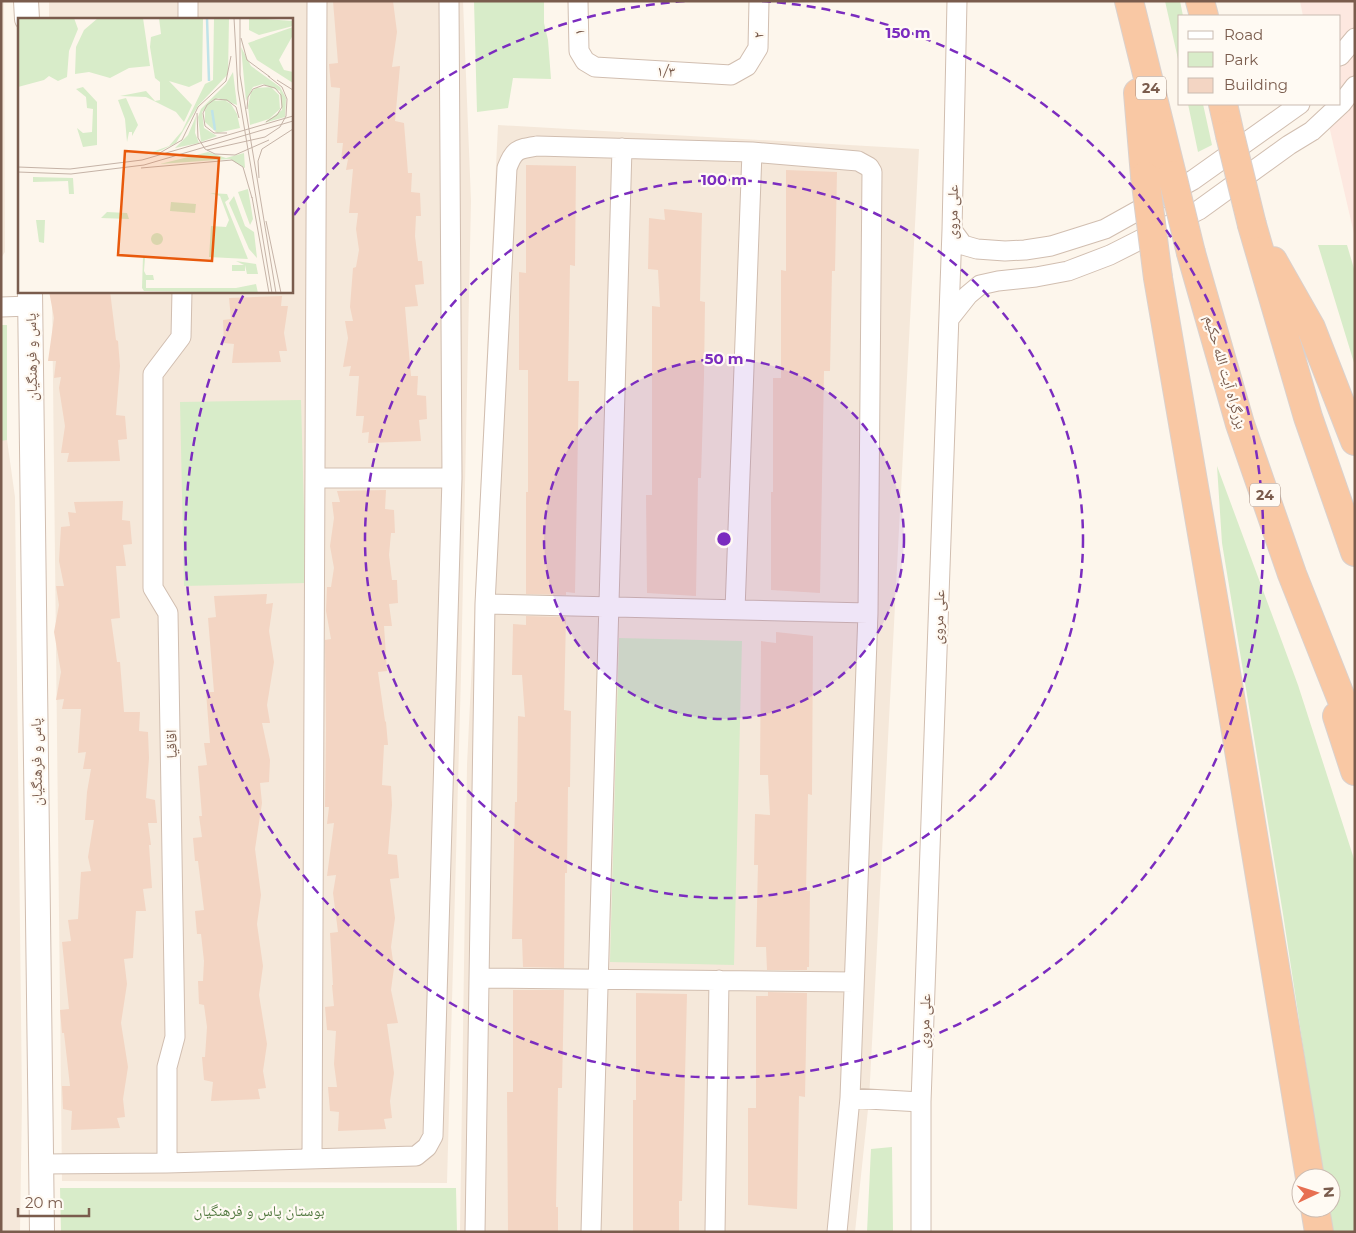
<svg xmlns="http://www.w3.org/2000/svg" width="1356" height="1233" font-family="Montserrat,'Noto Naskh Arabic',sans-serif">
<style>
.residential{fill:#f5e8da}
.commercial{fill:#fde8e0}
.green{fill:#d8ecc9}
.building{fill:#f3d5c3}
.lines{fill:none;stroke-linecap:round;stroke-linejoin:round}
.minor-casing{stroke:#d1beb0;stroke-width:21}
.tertiary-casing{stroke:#d1beb0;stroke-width:26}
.trunk-casing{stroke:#dad1cd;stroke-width:30}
.minor{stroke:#fff;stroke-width:19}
.tertiary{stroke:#fff;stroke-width:24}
.trunk{stroke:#f9c8a4;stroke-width:28}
.trunk-bridge-casing{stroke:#dad1cd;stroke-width:30;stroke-linecap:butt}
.trunk-bridge{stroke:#f9c8a4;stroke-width:28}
.ring{fill:none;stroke:#7b2cbf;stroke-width:2.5;stroke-dasharray:9 6}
.labels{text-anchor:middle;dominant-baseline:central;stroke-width:4.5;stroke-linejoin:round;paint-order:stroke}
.shield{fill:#fffaf3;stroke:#a28b7f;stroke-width:1}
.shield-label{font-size:14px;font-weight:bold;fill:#7a5c4d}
.street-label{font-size:15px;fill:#7a5c4d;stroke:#fffaf3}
.park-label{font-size:15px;fill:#537a41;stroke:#fffaf3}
.inset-river{fill:none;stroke:#bfe3e8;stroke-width:2.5}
.inset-road{fill:none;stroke:#c5b3a7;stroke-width:1}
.view{fill:#e8590c;fill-opacity:0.15;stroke:#e8590c;stroke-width:2.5}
.inset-edge{fill:none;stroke:#7a5c4d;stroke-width:2.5}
.centre{fill:#7b2cbf;stroke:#fffaf3;stroke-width:2.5}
.ring-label{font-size:15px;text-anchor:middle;font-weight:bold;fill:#7b2cbf;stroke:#fffaf3;stroke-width:4.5;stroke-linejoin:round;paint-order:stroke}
</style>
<rect width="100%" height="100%" fill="#fdf6ec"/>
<!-- residential -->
<path class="residential" d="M1,1H4L5,252L1,258Z
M49,1H463L471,201L461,675L447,1183L62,1181L52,291H291V19H49Z
M498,125L919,149L869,1100L855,1232H460L467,765Z
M1,328L7,440L15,497L22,1101L20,1232H1Z"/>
<!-- commercial -->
<path class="commercial" d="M1300,1H1355V238L1324,104H1340V16H1303Z"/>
<!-- green -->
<path class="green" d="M474,1H544V23L548,40L551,79L513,78L508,108L477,112Z
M1165,1H1180L1183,16H1180V68Z
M1188,104H1203L1212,145L1198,152Z
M1318,245H1347L1355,272V366Z
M1,325H7V440L1,441Z
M301,400L306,583L184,586L180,402Z
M1217,466L1298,685L1355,862V1232H1332L1328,1208H1331V1178H1323L1283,914L1222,543Z
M619,638L742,641L734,965L610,962Z
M892,1147L893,1232H867L871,1149Z
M60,1188H456L457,1232H61Z"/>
<!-- building -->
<path class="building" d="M333,1H393L397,32L392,67L400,66L395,121L404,123L408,173H412L411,192L420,193L421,216H416L415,236L418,261H422L424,284L415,285L418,306L405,307L411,376H418L417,395L426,396L427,419L419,420L421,441L368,443L369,432L362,433L364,416H356L359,376H349L351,366L343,367L348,338L345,321H353L350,307L353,268L356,267L359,250L356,229L358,213H349L353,169L346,170L348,159L341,160L343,143H337L340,88L331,87L329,64L338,63Z
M526,165L576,166L575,266L570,265L568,381H579L575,593L566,592V595L526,594V492H528V370H519V272L526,273Z
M786,170L837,172L835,271H832L830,371H824L820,593L771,590V492H773V378H781V270L786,271Z
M664,209L702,213L700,301L705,302L704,377L701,478H698L696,596L647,593L646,495H652V306L660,307L658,270L648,269L649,218L665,220Z
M49,291H110L116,340L118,341L120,366L116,415L125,416L127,439L118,440L120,461L67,462L69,453H61L65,426L59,388L61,377L54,378L56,361H48L54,318Z
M282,296L281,306H288L284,333L287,351H279L281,362L232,363L234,344L224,343L223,320L231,319L229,298Z
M386,490L385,509L394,510L395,533H391L389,555L392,580H397L398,603L389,604L392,626H384L387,671L378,672L385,721L386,722L388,745H384L382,785L391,786L392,805L388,854L397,855L399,878L390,879L395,918L391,947L394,968L391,990L398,1023L387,1024L394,1073L390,1101L392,1118L384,1119L386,1129L338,1131L339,1112L330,1111L328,1087H337L334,1064L336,1031L327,1030L325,1007L334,1006L332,985H333L330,933L338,932L333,893L336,875L327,876L334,823L327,824L329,807H325L326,731L325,640L331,639L326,611L327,587H331L334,568L330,546L334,518L332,502H340L337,491Z
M123,501L122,520L130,521L132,544L123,545L126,566H116L120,618L111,619L117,662H120L124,712H140L139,731L148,732L149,758L146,798L155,800L157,823H148L151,845H149L152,888L143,889L146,911H136L133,958L124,959L127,984L121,1023L128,1067L123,1099L125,1117L117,1118L120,1128L71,1130L72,1111L63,1109L62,1086H70L64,1033H62L60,1010L69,1009L62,942L71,941L68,920L78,919L81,872L91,871L88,857L94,820H85L87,792L91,769H83L86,752L78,753L81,709H62L64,699L56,700L61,672L54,632L59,605L56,586H64L59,561L61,527L70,526L68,512L76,513L74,502Z
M267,594L266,604L273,603L269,631L274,662L267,705L270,723H262L270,760L269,782L260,783L262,803L255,849L261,895L257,924L263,966L259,995L267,1044L263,1071L266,1088L258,1089L260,1099L211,1101L213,1082L204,1080L202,1057H205L207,1027L204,1005L199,1004L198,981H203L204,961L201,934H197L195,911L204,910L198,861H195L193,838L202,837L199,816H202L198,766L207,765L204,743H210L206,692H214L208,618L216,617L214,596Z
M526,616L566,617L564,710L571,711L570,787H568L567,873H565L564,968L523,967L522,939H512L515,802H517L518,716L525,717L522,675H512L513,624L526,625Z
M776,632L813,636L812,795L808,794L806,891H810L809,967H807V970H767L766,947H756L758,865H754L755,814L770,815L768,775H760L761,641L776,643Z
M513,990H564L562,1088H558L556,1207H558V1232H508L507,1092H513Z
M768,992L807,993L805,1097L799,1096L797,1209L748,1205V1108H756V996H768Z
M636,993L687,994L682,1201H679V1232H633V1100H636Z"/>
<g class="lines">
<defs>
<path id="minor" d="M578,1L579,51L585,61L595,67L731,75L747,66L758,48L759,1
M188,19V1
M1340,56L1355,38
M952,230L963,245L977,249L1005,251L1025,250L1051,246L1105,229L1193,180L1300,104
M1,307L30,306
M949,319L968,295L980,285L998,281L1036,277L1068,271L1110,255L1199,210L1289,145L1312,131L1342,103L1355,86
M315,478H452
M485,604L868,613
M735,610L752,152
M479,978L854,982
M850,1098L921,1102
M312,1158L317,1
M167,1163V1067L175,1037L168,613L153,588V374L181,337L182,291
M42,1164L167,1163L416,1156L427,1147L433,1136L452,478L449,1
M475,1232L485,604L507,168C514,149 518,149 537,146L752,152L858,161L869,167L872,172L868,613L850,1098L837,1232
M591,1232L622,148
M715,1232L719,980
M921,1232V1102L952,230L957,1"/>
<path id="tertiary" d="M26,1L27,19
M30,291L42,1232"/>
<path id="trunk" d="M1129,1L1172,175
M1200,1L1204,16
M1138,93L1145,176
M1223,104L1230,135
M1252,225L1308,417L1355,552
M1191,253L1240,424L1292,574L1355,733
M1273,261L1311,328L1355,441
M1158,278L1230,696L1310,1178
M1337,716L1355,771
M1315,1208L1319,1232"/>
</defs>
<!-- minor casing -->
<use href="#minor" class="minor-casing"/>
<!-- tertiary casing -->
<use href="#tertiary" class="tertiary-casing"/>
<!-- trunk casing -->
<use href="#trunk" class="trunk-casing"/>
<!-- minor -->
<use href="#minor" class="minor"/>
<!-- tertiary -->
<use href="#tertiary" class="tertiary"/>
<!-- trunk -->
<use href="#trunk" class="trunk"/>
<defs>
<path id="trunk-bridge" d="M1230,135L1252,225
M1172,175L1191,253
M1145,176L1158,278"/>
</defs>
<!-- trunk-bridge casing -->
<use href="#trunk-bridge" class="trunk-bridge-casing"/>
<!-- trunk-bridge -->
<use href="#trunk-bridge" class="trunk-bridge"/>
</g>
<!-- distance rings -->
<circle cx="724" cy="539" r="180" fill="#7b2cbf" fill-opacity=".12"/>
<g class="ring">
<circle cx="724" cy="539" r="180"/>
<circle cx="724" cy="539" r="359"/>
<path d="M294 215A539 539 0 0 1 686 1M762 1A539 539 0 1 1 244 294"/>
</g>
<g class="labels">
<!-- shield labels -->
<g class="shield">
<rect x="1136" y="76.5" width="30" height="23" rx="4"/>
<rect x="1250" y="483.5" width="30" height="23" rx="4"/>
</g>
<g class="shield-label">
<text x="1151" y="88">24</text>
<text x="1265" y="495">24</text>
</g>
<!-- street labels -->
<g class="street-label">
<text transform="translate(579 32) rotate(-91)">۱</text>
<text transform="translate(758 35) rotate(-89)">۲</text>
<text transform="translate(666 71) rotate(3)">۱/۳</text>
<text transform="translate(952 212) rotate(-89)">علی مروی</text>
<text transform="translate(31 357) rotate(-91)">پاس و فرهنگیان</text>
<text transform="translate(1226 372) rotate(74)">بزرگراه آیت الله حکیم</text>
<text transform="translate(938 617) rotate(-88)">علی مروی</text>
<text transform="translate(171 744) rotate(-91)">اقاقیا</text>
<text transform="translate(36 762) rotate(-91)">پاس و فرهنگیان</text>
<text transform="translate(924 1021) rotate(-88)">علی مروی</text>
</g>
<!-- park labels -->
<g class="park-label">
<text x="259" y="1210">بوستان پاس و فرهنگیان</text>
</g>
</g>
<!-- overview -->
<g transform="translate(18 18)">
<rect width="275" height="275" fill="#fdf6ec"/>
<path d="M0,0H56L60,11L51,33L49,59L40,63L31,58L26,62L0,69ZM80,0H125L132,48L111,50L92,60L71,54L57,56L58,29L66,12ZM141,0H185L184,63L171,69L151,63L174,87L166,104L158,94L128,79L102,78L128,73L137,83L142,82V64L137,60L132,29L133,19L143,16ZM196,0H211L210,56L180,88L158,125L140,134L126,137L151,128L164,113L187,66L195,62ZM231,0L275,3V8L241,17L231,12ZM275,9V17L261,42L266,52L275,54V65L239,42L230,25ZM223,29L233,48L262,69L268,80L267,99L246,105L264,92L262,73L245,66L235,69L228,83ZM215,54L219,87L200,80L184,94L186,110L199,118L183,124L180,99L183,91L208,66ZM65,69L79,84V127L65,129L59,110L65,115L74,114L75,91L69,90L68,79L58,71ZM253,69L261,77L262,91L251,101L232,107L230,88L233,74L238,70ZM108,80L120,107L114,118V114H111L109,124L107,101L100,82ZM206,82L213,86L219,96L222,110L199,115L187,104V92L195,83ZM178,98L177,115L181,125L157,130L170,117ZM190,134L208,140L226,135L227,150L212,141L142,146ZM15,159L55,160L56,176H51L50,163L15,164ZM230,171L235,201L232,207L220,174ZM192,175L209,176L211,181L207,184L230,241L191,239L193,208L208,209L211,202L202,178ZM216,178L227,208L236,214L239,240L231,231L211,185ZM153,184L178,186L177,195L152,193ZM89,194L109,195L111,201L83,200ZM18,202H27L26,225L21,224ZM133 221a6 6 0 1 1 12 0a6 6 0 1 1-12 0ZM125,238L134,239L127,240L126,253L128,257H135L136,262H128V270H218L238,266L240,275L126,273L124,270ZM218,243L238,246L240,256H229L227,247V253H214V247H226Z" fill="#d8ecc9"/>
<path class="inset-river" d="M189,0L191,63M194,92L197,112"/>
<path class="inset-road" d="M216,0L220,72L254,275M222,0V57L258,275M223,20L229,42L252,59M259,62L275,72M229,91L230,79L235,71L246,67L257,70L263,77L264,89L259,97L248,104M179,95L180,120L187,131L197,136L217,137L251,122M209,115H196L187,108L185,95L189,87L197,81L209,82L218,89L221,100M189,132L247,119L262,109L268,98L269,81L264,69L250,58M140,136L164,122L180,89L208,63L213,38M0,149L52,151L124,142L275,98M123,150L214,142L225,149L234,180M0,154L53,156L126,147L275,103M241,160L240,143L244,131L275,111M234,179L251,275M248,203L263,275"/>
<path class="view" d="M107,133L201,140L194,243L100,237Z"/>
<rect width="275" height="275" class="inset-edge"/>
</g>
<circle cx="724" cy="539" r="8" class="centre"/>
<g class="ring-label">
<text x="908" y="38">150 m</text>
<text x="724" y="185">100 m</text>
<text x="724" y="364">50 m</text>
</g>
<!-- border -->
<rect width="1356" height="1233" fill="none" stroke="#7a5c4d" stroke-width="5"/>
<!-- legend -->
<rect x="1178" y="15" width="162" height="90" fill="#fffaf3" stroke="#cabbb1"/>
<rect x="1188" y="31" width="25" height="8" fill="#ffffff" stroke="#cabbb1"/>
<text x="1224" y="40" font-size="15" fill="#7a5c4d">Road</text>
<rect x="1188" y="52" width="25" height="15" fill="#d8ecc9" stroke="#cabbb1"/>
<text x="1224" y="65" font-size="15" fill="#7a5c4d">Park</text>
<rect x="1188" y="78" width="25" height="15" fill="#f3d5c3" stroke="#cabbb1"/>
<text x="1224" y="90" font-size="15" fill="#7a5c4d">Building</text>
<!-- north arrow -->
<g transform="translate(1316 1193) rotate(86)"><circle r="24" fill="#fffaf3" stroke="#cabbb1"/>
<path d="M0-4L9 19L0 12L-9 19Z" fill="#e76f51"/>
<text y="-8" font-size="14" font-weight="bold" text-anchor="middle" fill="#7a5c4d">N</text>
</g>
<!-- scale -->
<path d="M18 1208v8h71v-8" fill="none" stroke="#7a5c4d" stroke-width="2.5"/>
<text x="25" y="1208" font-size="15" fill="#7a5c4d" stroke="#fffaf3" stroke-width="4" paint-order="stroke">20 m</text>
</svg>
